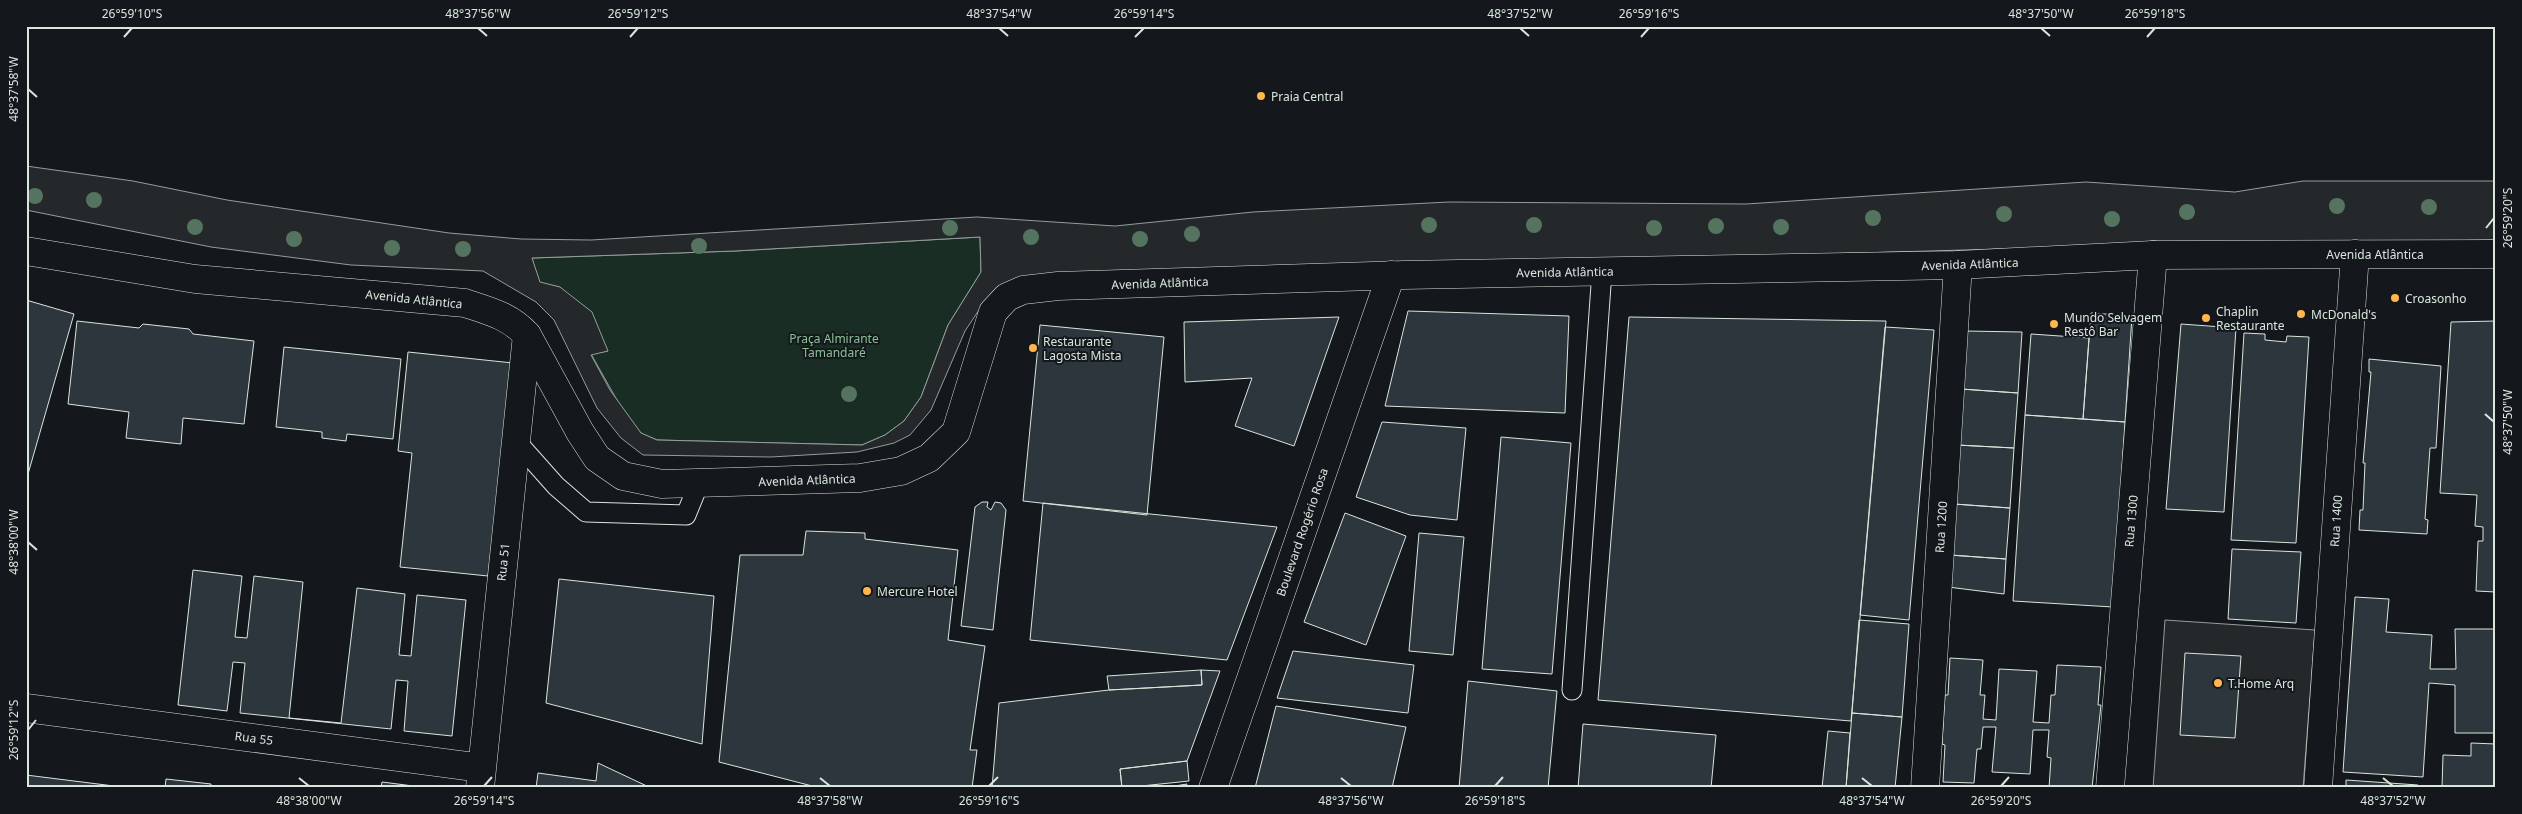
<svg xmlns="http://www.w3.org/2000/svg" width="2522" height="814" font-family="'Noto Sans',sans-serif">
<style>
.green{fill:#1a2d24;stroke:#939e99}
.parking{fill:#24282b;stroke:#939e99;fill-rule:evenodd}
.building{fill:#2c363c;stroke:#d8e6dc}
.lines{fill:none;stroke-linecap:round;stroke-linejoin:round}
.service-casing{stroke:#d8e6dc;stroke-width:21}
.pedestrian-casing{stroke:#d8e6dc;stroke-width:29}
.minor-casing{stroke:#d8e6dc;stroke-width:29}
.primary-casing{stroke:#d8e6dc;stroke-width:29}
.service{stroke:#14181c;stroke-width:19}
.pedestrian{stroke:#14181c;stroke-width:28}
.minor{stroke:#14181c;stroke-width:28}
.primary{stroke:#14181c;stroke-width:28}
.tree{fill:#55745f}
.ticks{fill:none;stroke:#d8e6dc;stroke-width:2}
.poi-dot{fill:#ffb74d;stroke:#14181c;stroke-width:2}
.labels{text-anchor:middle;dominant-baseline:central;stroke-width:4;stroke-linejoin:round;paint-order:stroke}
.poi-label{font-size:12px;fill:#d8e6dc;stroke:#14181c;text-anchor:start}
.street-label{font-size:12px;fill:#d8e6dc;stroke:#14181c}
.park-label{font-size:12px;fill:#8ac095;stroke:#14181c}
.neatline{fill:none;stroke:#d8e6dc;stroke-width:2}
.ticks-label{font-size:12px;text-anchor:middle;fill:#d8e6dc}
</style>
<rect width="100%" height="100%" fill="#14181c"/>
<!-- green -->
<path class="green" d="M980,237L981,272L948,325L921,397L904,421L885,435L862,445L657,440L641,433L626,416L591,354L608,351L560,287L539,283L532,258L735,251Z"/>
<!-- parking -->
<path class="parking" d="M26,166L133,181L227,200L449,233L521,239L591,240L977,217L1115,226L1253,212L1449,202L1746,204L2086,182L2235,192L2303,181H2496V240L2106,246L1786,255L983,304L965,331L931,410L910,435L894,443L857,452L771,457L643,455L621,438L597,408L554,320L536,302L483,271L351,265L211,247L26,210ZM980,237L981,272L948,325L921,397L904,421L885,435L862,445L657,440L641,433L610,390L591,355L608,351L592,312L560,287L540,282L532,258L735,251Z
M2165,620L2315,630L2303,788H2153Z"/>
<!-- building -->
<path class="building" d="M26,300L74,314L26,481Z
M1408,311L1569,316L1565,413L1385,406Z
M2091,313L2132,316L2125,422L2083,419Z
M1339,317L1294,446L1235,426L1252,378L1185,382L1184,322Z
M1629,317L1886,321L1851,721L1598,700Z
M77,321L139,328L143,324L189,329L193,334L254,341L244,424L183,418L181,444L126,438L129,412L68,404Z
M2496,321V592L2476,591L2478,541H2483V527L2475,526L2477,495L2440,493L2451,322Z
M2181,324L2236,328L2224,512L2166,509Z
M1040,325L1164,337L1147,515L1023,501Z
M1885,327L1934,330L1909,620L1860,615Z
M1965,331L2022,332L2018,393L1961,389Z
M2244,333L2265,334V340L2286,342L2287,336L2309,337L2296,543L2231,540Z
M2031,334L2089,338L2083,419L2025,415Z
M284,347L401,359L393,439L347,434L346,441L322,438V432L276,427Z
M408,352L513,363L488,576L400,567L412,453L398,451Z
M2369,359L2441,366L2436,448H2430L2425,519L2428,520L2427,534L2359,530L2360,510H2363L2365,463H2363L2371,372H2369Z
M1961,389L2018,393L2014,448L1957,445Z
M2025,415L2125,422L2113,607L2013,601Z
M1382,422L1466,428L1457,520L1410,515L1356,497Z
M1501,437L1571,443L1552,674L1482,669Z
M1957,445L2014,448L2010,508L1954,504Z
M982,502H988L987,507L991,510L995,502L1001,503L1006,510L993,630L961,626L975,507Z
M1043,503L1277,527L1227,660L1030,640Z
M1954,504L2010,508L2006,559L1950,555Z
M1345,513L1406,536L1366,645L1304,622Z
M806,531L865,533V539L958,550L948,640L985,646L970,750H977L972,788H820L719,762L740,555H803Z
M1419,533L1464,537L1453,655L1409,651Z
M2232,549L2301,552L2296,623L2228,619Z
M1950,555L2006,559L2004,594L1948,587Z
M193,570L242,576L235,637L247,638L254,576L303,582L289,718L341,723L357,588L405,594L399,655L411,656L417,595L466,600L452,736L404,731L408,681L396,680L391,729L240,713L245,663L233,662L227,711L178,705Z
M559,579L714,596L702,744L546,703Z
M2355,597L2389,599L2386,632L2432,635L2430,669H2456L2455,629H2496V733H2455V685L2429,683L2423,777L2343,772Z
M1859,620L1909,624L1902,717L1852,713Z
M1293,651L1414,665L1408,713L1277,698Z
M2185,653L2241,656L2235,738L2180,735Z
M1950,658L1983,660L1980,695H1985L1983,719L1996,720L1999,669L2037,671L2033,722L2049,723L2051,695H2055L2057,665L2101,667L2098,705H2101L2092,788H2049L2051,758L2047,757L2049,730H2033L2030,774L1992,772L1996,727H1983L1981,749H1977L1974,783L1943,782L1945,745L1942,744L1945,695H1948Z
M1201,670L1202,685L1109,690L1107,676Z
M1201,670L1220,671L1187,761L1120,769L1122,788H992L999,703L1109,690L1202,685Z
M1468,681L1557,691L1548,788H1459Z
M1276,706L1406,727L1392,788H1255Z
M1852,713L1902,717L1895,788H1846Z
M1583,724L1716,735L1711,788H1578Z
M1828,731L1850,733L1846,788H1822Z
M2471,743L2496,744V788H2442L2443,755L2471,756Z
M1187,761L1189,781L1122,788L1120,769Z
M598,763L651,788H536L538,773L596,781Z
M26,775L122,787V788H26Z
M166,779L211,784V788H165Z
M2346,780L2418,785L2417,788H2346Z
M382,782L429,788H381Z
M1187,784L1185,788H1162Z"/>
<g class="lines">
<defs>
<path id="service" d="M516,441L556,486L586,512L686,515L699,483
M1572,690L1602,271"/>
<path id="pedestrian" d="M1213,788L1391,275
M1925,788L1958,265"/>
<path id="minor" d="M26,708L482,768
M480,788L527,335
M2110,788L2153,255
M2318,788L2355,254"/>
<path id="primary" d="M26,251L195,279L465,303C489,311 510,316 527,335L580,432L597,458L623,476L662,484L860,478L901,471L929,458L956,432L993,312L1007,297L1023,290L1058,286L1404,275L1958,265L2153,255L2496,254"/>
</defs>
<!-- service casing -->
<use href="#service" class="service-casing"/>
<!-- pedestrian casing -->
<use href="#pedestrian" class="pedestrian-casing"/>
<!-- minor casing -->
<use href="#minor" class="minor-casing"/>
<!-- primary casing -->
<use href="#primary" class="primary-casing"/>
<!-- service -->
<use href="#service" class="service"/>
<!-- pedestrian -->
<use href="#pedestrian" class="pedestrian"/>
<!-- minor -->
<use href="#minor" class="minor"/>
<!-- primary -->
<use href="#primary" class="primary"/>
</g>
<!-- trees -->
<g class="tree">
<circle cx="35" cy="196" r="8"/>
<circle cx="94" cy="200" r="8"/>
<circle cx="2337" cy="206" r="8"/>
<circle cx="2429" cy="207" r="8"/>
<circle cx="2187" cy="212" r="8"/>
<circle cx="2004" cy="214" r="8"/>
<circle cx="1873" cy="218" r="8"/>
<circle cx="2112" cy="219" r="8"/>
<circle cx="1429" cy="225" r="8"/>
<circle cx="1534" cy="225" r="8"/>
<circle cx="1716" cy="226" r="8"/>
<circle cx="195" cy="227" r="8"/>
<circle cx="1781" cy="227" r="8"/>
<circle cx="950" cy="228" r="8"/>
<circle cx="1654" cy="228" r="8"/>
<circle cx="1192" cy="234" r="8"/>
<circle cx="1031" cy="237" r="8"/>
<circle cx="294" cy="239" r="8"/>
<circle cx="1140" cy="239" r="8"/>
<circle cx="699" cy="246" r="8"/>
<circle cx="392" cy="248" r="8"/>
<circle cx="463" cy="249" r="8"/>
<circle cx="849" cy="394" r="8"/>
</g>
<!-- ticks -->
<path class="ticks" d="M478,28L487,36M999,28L1008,36M1520,28L1529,36M2041,28L2050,36M124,37L132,28M630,37L638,28M1135,37L1144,28M1641,37L1649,28M2147,37L2155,28M28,89L37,97M2486,228L2494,218M2485,414L2494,422M28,542L37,550M28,730L36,720M299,778L309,786M820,778L830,786M1341,778L1351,786M1862,778L1872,786M2383,778L2393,786M484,786L492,777M989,786L998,777M1495,786L1503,777M2001,786L2009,777"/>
<!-- markers -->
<g class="poi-dot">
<circle cx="1261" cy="96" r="5"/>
<circle cx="2395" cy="298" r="5"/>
<circle cx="2301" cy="314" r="5"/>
<circle cx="2206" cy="318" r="5"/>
<circle cx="2054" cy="324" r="5"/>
<circle cx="1033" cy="348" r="5"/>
<circle cx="867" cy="591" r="5"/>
<circle cx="2218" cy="683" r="5"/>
</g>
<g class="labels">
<!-- poi labels -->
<g class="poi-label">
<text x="1271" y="96">Praia Central</text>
<text x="2405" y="298">Croasonho</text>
<text x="2216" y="311">Chaplin<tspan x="2216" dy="14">Restaurante</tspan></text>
<text x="2311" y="314">McDonald's</text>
<text x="2064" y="317">Mundo Selvagem<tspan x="2064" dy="14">Restô Bar</tspan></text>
<text x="1043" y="341">Restaurante<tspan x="1043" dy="14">Lagosta Mista</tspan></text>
<text x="877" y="591">Mercure Hotel</text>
<text x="2228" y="683">T.Home Arq</text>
</g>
<!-- street labels -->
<g class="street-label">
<text x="2375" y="254">Avenida Atlântica</text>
<text transform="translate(1970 264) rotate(-2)">Avenida Atlântica</text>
<text transform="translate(1565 272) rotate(-1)">Avenida Atlântica</text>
<text transform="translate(1160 283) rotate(-2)">Avenida Atlântica</text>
<text transform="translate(414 299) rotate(6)">Avenida Atlântica</text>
<text transform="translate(807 480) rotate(-2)">Avenida Atlântica</text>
<text transform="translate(2131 521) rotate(-85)">Rua 1300</text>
<text transform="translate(2336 521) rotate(-86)">Rua 1400</text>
<text transform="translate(1941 527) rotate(-86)">Rua 1200</text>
<text transform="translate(1302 532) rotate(-71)">Boulevard Rogério Rosa</text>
<text transform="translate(503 562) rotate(-84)">Rua 51</text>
<text transform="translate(254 738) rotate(7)">Rua 55</text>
</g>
<!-- park labels -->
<g class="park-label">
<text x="834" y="338">Praça Almirante<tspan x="834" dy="14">Tamandaré</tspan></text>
</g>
</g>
<!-- border -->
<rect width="2522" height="814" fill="none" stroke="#14181c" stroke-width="55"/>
<rect x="28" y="28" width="2466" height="758" class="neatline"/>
<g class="ticks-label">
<text x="132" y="18">26°59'10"S</text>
<text x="478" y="18">48°37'56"W</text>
<text x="638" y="18">26°59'12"S</text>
<text x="999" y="18">48°37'54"W</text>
<text x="1144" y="18">26°59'14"S</text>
<text x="1520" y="18">48°37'52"W</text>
<text x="1649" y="18">26°59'16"S</text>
<text x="2041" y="18">48°37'50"W</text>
<text x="2155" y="18">26°59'18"S</text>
<text transform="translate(14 89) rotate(-90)" y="4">48°37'58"W</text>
<text transform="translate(2508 218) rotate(-90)" y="4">26°59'20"S</text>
<text transform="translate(2508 422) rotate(-90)" y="4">48°37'50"W</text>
<text transform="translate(14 542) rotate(-90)" y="4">48°38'00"W</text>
<text transform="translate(14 730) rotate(-90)" y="4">26°59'12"S</text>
<text x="309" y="805">48°38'00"W</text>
<text x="484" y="805">26°59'14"S</text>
<text x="830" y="805">48°37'58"W</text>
<text x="989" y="805">26°59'16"S</text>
<text x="1351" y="805">48°37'56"W</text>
<text x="1495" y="805">26°59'18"S</text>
<text x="1872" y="805">48°37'54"W</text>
<text x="2001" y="805">26°59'20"S</text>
<text x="2393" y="805">48°37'52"W</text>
</g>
</svg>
